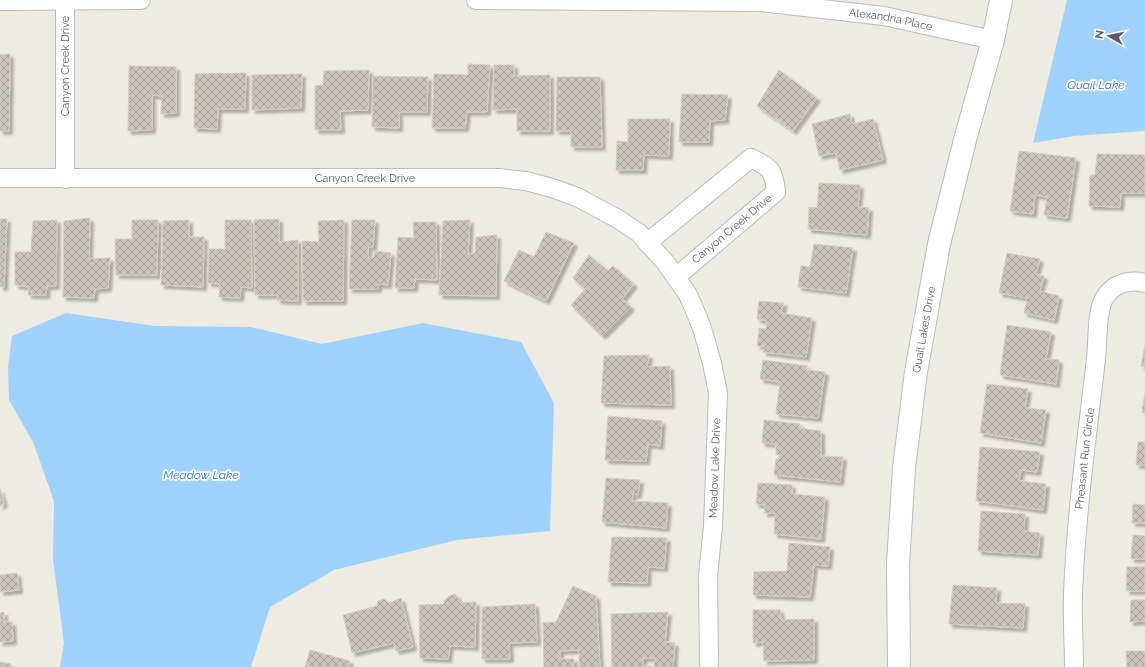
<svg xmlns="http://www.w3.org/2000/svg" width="1145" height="667" font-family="Raleway,sans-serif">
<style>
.water{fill:#9fd2ff}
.building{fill:url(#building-cross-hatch);stroke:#d3cdbe;filter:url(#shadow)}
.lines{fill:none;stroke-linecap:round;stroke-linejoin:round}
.street-casing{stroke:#b8bbc1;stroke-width:20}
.secondary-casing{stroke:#b9bdc4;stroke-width:24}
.street{stroke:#fff;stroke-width:18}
.secondary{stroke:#fff;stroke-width:22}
.labels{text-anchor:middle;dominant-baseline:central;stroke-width:3.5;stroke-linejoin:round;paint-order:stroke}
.street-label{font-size:11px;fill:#595d63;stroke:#fff}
.water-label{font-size:12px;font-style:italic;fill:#3676c3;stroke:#fff}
</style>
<defs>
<pattern id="building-cross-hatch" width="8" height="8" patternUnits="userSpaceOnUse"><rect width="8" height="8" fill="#c9c5bd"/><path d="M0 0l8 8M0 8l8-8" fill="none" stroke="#a6a39d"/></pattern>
<filter id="shadow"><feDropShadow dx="3.5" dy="3.5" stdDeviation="1" flood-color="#0004"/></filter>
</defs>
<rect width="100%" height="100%" fill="#eeebe0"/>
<!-- water -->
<path class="water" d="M1067,0H1145V131L1074,136L1033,143Z
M66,313L155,326L251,327L322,344L423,323L521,342L554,403L550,531L457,540L334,570L270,607L251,667H60L64,643L53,559L54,501L33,442L9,400L8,368L12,336Z"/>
<!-- building -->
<path class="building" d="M10,54L9,131H0V55Z
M468,64L490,65L487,112H467L465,128H432L434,74L468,75Z
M494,65H514V76L550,75V131H517V109L493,110Z
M129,66L176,67V113L161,114L162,96L152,95V130L128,131Z
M369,70L368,110L340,111L341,130H315V86L323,85L324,71Z
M779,70L817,98L793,131L757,106Z
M246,73L245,109H218L217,129L194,128L195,74Z
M302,74L301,108L252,110V75Z
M373,76L428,77L427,112H399V128L372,127Z
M557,77H600L602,147H571V131H556Z
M682,94L728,95L725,120L710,121L709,142H679Z
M850,114L852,124L873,119L883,160L840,170L836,153L819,156L812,124Z
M628,119H670L669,156L644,155L643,170H616L617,141L628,142Z
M1019,151L1076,158L1067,218L1044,215L1047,197L1035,195L1033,214L1010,211Z
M1097,154L1145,155V193H1121L1120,207L1089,206L1090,175H1095Z
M819,183L860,185L858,207L869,208L867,235L808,229L809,207L817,208Z
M90,218L89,259L110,258L108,288L95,289L94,298L63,297L64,221Z
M0,219H7L4,287H0Z
M279,219V242L298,240V301L277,300L278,295H255L254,220Z
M57,220L56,286H47L46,295H28L29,287L15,285V252H31L33,221Z
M132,220H158L157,275H116L115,239H132Z
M189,220V237H204L203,287L161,285L163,221Z
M225,220H251L252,288L241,287L240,298L219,297L220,284L208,283L209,249H225Z
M344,220L343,301H303L302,241L319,242L318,221Z
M352,220H375L373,247H368V258L374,257L375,251L391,253L388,285L379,284L378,289H349Z
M470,220L468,254L475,253L476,237L497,235L496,296L439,295L443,221Z
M413,222H436L437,280L415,279L414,288H395L398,237L414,238Z
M546,232L574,243L546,301L504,281L519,250L534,257Z
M814,244L853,248L846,293L798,287L801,266L810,267Z
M1007,253L1040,259L1036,274L1044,276L1040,291L1059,296L1054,320L1024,313L1027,298L999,293Z
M589,255L608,271L613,266L634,284L622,299L631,307L602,336L571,305L585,289L573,278Z
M759,301L784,303L781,313L812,318L806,357L763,352L764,346H757L759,328L766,329L767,321L757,319Z
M1007,325L1051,332L1046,359L1059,360L1056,384L1000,375Z
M1145,345V367L1141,366Z
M649,355L647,367L670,366L671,405L601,403L604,356Z
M763,360L807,366L806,370L825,372L818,418L776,414L780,382L760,379Z
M987,384L1028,389L1025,408L1046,410L1041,443L980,433Z
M1145,393V413L1142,412Z
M608,416L662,421L660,446L648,444L646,461L605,460Z
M764,420L800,424L799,428L821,431V456L843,457L840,482L774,475L776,459H779V455H776V444L762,443Z
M1138,442H1145V465H1136Z
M980,447L1040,452L1037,472L1021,470L1019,481L1046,484L1043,510L976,501Z
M606,478L640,480L638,495L633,494L632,501L668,503L666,528L602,522Z
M758,483L792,485V494L825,497L821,539L774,534L775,513H764L765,505L756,504Z
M0,489L4,504L0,506Z
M1133,504L1145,505V523H1132Z
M981,511L1025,514L1024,531L1040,533L1038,555L978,551Z
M1133,535L1145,536V559H1131Z
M612,537L667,538L664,568L648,567L647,583L608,582Z
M789,543L830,547L828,566L814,565L810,597L753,595L754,572L787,571Z
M1127,567H1145V591H1126Z
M17,573L19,590L0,592V575Z
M953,585L997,588L996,603L1025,604L1023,628L949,624Z
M573,586L596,596L600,667H579V650L560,651V659H574V667H544L543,623L556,622Z
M455,594L459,599L460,603L476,602L475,647L450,646L448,659L420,658L419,605L444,604V601L449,596Z
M401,598L413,647L396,651L394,643L352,653L343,615L377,606L378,601L384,599L389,603Z
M1131,600H1145V621L1130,622Z
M535,604L537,642L509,643L510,659H482V607Z
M753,610H780L781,620L814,619V660L764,661L763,642L753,643Z
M4,612V622H12L13,641L0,642V613Z
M668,612L665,642L675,643L673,667H654L655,658H643V666H651V667H612L611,614Z
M310,650L350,661L349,667H305Z
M1126,651H1145V667H1127Z
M0,662L11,664L10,667H0Z"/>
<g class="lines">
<defs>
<g id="street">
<path id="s1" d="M476,0L760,2L884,16L993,40"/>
<path d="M0,1L141,0"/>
<path d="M65,1V179"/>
<path id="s2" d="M0,178H499L526,181L552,188L577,197L618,219L639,233L665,262L687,293L693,306L702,328L712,363L718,393L713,526L708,576L709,667"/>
<path d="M647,243L751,158C771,168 774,170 776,192L676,277"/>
<path id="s3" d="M1074,667C1074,643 1072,618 1073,594C1076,515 1087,437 1096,359C1098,343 1096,310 1105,297C1114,283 1130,279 1145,283"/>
</g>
<g id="secondary">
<path id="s4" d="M899,667L898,564L904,468L916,372L939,244L966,136L993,40L1001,0"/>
</g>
</defs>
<!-- street casing -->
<use href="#street" class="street-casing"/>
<!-- secondary casing -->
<use href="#secondary" class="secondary-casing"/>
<!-- street -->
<use href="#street" class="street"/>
<!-- secondary -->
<use href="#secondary" class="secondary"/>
</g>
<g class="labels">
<!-- street labels -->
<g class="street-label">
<text stroke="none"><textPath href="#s1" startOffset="416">Alexandria Place</textPath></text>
<text transform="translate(65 66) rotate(-90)">Canyon Creek Drive</text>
<text stroke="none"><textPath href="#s2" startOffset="365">Canyon Creek Drive</textPath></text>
<text transform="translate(732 229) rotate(-40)">Canyon Creek Drive</text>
<text stroke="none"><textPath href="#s4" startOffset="339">Quail Lakes Drive</textPath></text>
<text stroke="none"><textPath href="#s3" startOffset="209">Pheasant Run Circle</textPath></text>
<text transform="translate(715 468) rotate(-88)">Meadow Lake Drive</text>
</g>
<!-- water labels -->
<g class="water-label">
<text x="1096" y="85">Quail Lake</text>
<text x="201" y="475">Meadow Lake</text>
</g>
</g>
<!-- north arrow -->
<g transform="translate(1109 36) rotate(279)" stroke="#ffffff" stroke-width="3" paint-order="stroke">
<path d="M0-3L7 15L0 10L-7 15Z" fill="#595d63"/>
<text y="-6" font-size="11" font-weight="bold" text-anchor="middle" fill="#595d63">N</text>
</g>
</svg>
